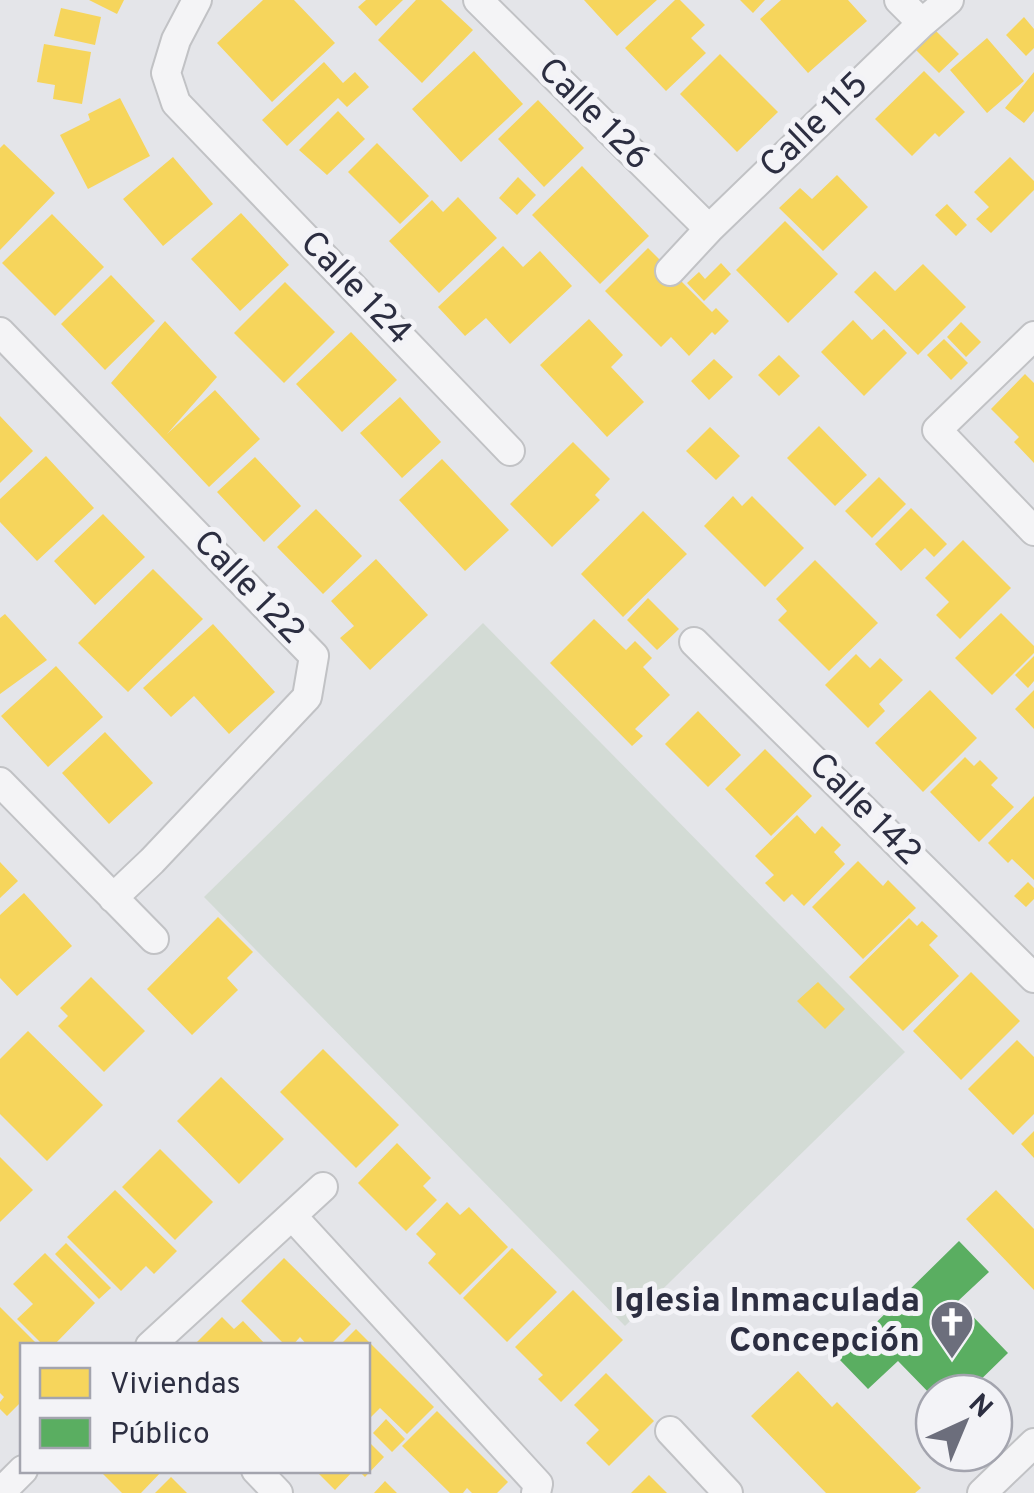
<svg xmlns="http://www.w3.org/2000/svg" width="1034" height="1493" font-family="Overpass,sans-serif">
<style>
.green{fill:#d3dbd5}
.homes{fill:#f6d55c}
.public{fill:#5aae61}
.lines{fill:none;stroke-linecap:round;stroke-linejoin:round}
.minor-casing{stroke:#c1c2c5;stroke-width:32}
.minor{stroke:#f4f4f6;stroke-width:28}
.labels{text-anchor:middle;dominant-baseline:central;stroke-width:10;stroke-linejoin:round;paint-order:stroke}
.street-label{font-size:35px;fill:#2c2e41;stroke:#f3f3f7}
.poi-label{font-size:35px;font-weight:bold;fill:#2c2e41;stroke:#f3f3f7;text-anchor:end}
</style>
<rect width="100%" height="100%" fill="#e4e5e9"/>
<!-- green -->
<path class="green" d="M483,623L905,1052L625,1326L204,897Z"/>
<!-- homes -->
<path class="homes" d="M89,0H124L117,14Z
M263,0H294L335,43L272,102L217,43Z
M366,0H403L376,26L358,7Z
M416,0H441L473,30L422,83L378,40Z
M584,0H657L617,36Z
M675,0H680L705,25L691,38L706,53L666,91L625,48Z
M740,0H765L753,13Z
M781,0H848L867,21L808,73L760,19Z
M61,8L101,17L95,45L54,36Z
M1024,17L1034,29V48L1026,56L1006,35Z
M933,28L959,54L939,73L914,48Z
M987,38L1024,81L987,113L950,70Z
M44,44L91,52L82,104L53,99L55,85L37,82Z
M474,51L523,104L461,162L412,109Z
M720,54L778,112L737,152L680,94Z
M324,62L343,83L355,72L369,87L347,107L338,98L287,146L262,120Z
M924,71L965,112L939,137L935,133L912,156L875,119Z
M1034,72V111L1024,123L1005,108Z
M120,98L150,156L88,189L60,135L90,120L88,114Z
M538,100L584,148L544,187L498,139Z
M338,111L365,139L327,175L299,150Z
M377,143L429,196L400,224L348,172Z
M4,144L55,193L0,250V148Z
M173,157L213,204L163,246L123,199Z
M1010,157L1034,181V190L991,233L976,219L989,207L974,192Z
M582,166L649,236L600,284L532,215Z
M837,175L868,207L823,251L779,208L800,188L812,199Z
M518,177L536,195L517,215L499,198Z
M458,197L497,238L439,293L389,241L432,200L443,212Z
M947,204L967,225L956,236L935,215Z
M241,213L289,265L240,311L191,259Z
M52,214L104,267L55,316L2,263Z
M785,221L838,274L788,323L736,270Z
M503,246L523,267L540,251L572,286L510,344L486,318L465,336L438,307Z
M648,248L712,312L716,308L729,321L715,335L712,332L689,356L671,337L661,347L605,291Z
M721,263L731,274L704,301L687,283L699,272L705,279Z
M923,264L966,307L918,355L854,292L875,271L895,291Z
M111,275L155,321L105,370L61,324Z
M285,282L335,332L284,383L234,333Z
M589,319L623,355L611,367L644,402L607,437L540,365Z
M853,320L872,340L884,329L907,353L864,396L821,352Z
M165,321L217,377L167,434L215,390L260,439L209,487L111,383Z
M961,322L981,342L966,357L947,337Z
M351,332L397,380L342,432L296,384Z
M944,339L968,363L951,380L927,355Z
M779,355L800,376L779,396L758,375Z
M714,359L733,377L709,400L691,381Z
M1025,374L1034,383V463L1014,442L1019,437L991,409Z
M400,397L441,442L402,478L360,433Z
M0,416L33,451L0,483Z
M819,426L867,475L835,506L787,458Z
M710,427L740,456L716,480L686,451Z
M573,442L610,479L595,495L600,500L552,547L510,504Z
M46,456L94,508L37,561L0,522V499Z
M255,457L301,506L264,542L217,492Z
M442,459L509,530L465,571L399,500Z
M879,477L906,504L872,538L845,511Z
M733,496L742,506L752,496L804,548L765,587L704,526Z
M911,508L947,544L934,557L925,548L901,571L875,544Z
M316,509L362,556L323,594L277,547Z
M643,511L687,554L623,617L581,574Z
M103,514L145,557L95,605L54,561Z
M963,540L1011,588L960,639L936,615L949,602L925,578Z
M376,559L428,615L370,670L340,638L354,626L331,601Z
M815,560L878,623L829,671L778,620L787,611L776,599Z
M153,569L203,619L128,692L78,643Z
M648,598L679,629L657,650L627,620Z
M1001,613L1034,646V653L992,695L955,658Z
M5,614L47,660L0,694V618Z
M594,619L626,650L635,641L652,658L643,667L670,695L635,729L643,736L632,746L550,663Z
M213,624L275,692L229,734L194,696L171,717L143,688Z
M856,654L870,668L880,658L903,680L879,704L885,711L868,728L825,685Z
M1034,656V681L1028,688L1015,675Z
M56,666L103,717L48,767L1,716Z
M930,690L977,738L923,792L875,743Z
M1034,690V729L1015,709Z
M698,711L741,755L708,787L665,744Z
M105,732L153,783L109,824L62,773Z
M765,749L812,796L771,836L725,789Z
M965,757L974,766L980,760L998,778L991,785L1014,807L979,842L930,792Z
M1034,796V880L1012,859L1008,863L988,843Z
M797,815L815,834L822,826L841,845L834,852L845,864L804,906L792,894L784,902L765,883L774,875L755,856Z
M858,861L883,886L888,880L916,908L863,959L812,907Z
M0,862L18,881L0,898Z
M1028,882L1034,888V899L1026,907L1014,896Z
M24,893L72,946L17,996L0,978V915Z
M218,917L253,952L227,978L238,990L192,1035L147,989Z
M909,918L917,926L922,921L938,936L929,945L959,976L903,1031L849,977Z
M971,972L1020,1021L961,1080L913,1031Z
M91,977L145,1031L104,1072L58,1026L68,1016L60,1008Z
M818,982L845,1009L825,1029L797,1001Z
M28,1031L103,1105L47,1161L0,1114V1059Z
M1017,1040L1034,1057V1114L1013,1135L968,1089Z
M323,1049L399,1125L356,1168L280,1092Z
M221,1077L284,1139L239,1184L177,1121Z
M1034,1131V1158L1021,1144Z
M397,1143L431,1178L423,1186L437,1200L406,1231L358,1183Z
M160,1149L213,1202L175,1240L122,1187Z
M0,1157L33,1190L0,1222Z
M115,1190L177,1251L154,1274L146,1266L121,1291L67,1237Z
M996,1190L1034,1229V1290L966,1219Z
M447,1202L460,1215L469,1207L508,1247L460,1295L428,1263L436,1254L416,1234Z
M66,1243L111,1288L99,1299L55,1254Z
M512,1248L557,1292L507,1342L463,1298Z
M45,1253L95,1303L53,1346H44L17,1319L33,1304L13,1284Z
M284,1258L351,1324L329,1346H308L300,1337L292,1346H286L241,1301Z
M573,1290L623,1340L561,1402L538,1379L543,1375L515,1347Z
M0,1307L39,1346H22V1401L7,1416L0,1409V1402L4,1397L0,1393Z
M222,1317L234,1329L243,1321L267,1346H193Z
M356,1329L434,1407L407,1434L380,1408L368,1420V1346H339Z
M798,1371L832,1407L837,1402L921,1488L915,1493H826L751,1416Z
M606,1373L654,1421L609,1466L586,1443L599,1430L574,1405Z
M437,1411L508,1482L497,1493H472L467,1488L463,1493H450L402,1446Z
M386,1419L405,1439L392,1452L373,1433Z
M368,1441L384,1457L365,1477L358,1470H368Z
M99,1470H163L141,1493H122Z
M315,1470H354L335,1490Z
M649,1475L667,1493H631Z
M171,1477L187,1493H155Z
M385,1481L397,1493H374Z"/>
<!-- public -->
<path class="public" d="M959,1241L989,1272L958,1301L1008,1353L967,1393H934V1398L898,1361L868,1389L839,1359Z"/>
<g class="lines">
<defs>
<path id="minor" d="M197,0L176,40L166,73L176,103L510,451
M478,0L709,229
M899,0L922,23
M670,271L709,229L922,23L949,0
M0,332L314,656L307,697L152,861L113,898
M1034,336L937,430L1034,531
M694,642L1034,978
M0,782L154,939
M293,1217L538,1484L536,1493
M150,1346L323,1187
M670,1431L728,1493
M256,1470L278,1493
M0,1493L23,1470
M982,1493L1034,1443"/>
</defs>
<!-- minor casing -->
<use href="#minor" class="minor-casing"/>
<!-- minor -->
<use href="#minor" class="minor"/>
</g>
<!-- icons -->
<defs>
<symbol id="church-pin" viewBox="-11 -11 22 30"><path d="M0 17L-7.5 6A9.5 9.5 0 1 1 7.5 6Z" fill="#6c6e7c" stroke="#f3f3f7"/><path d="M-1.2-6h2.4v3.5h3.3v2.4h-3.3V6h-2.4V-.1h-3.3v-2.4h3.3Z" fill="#fff"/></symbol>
</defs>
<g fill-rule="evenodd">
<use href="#church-pin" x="927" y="1297" width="50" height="68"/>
</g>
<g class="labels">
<!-- street labels -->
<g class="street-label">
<text transform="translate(593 115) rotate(45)">Calle 126</text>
<text transform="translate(815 126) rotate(-44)">Calle 115</text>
<text transform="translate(355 289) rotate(46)">Calle 124</text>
<text transform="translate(248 588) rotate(46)">Calle 122</text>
<text transform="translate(864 810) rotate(45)">Calle 142</text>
</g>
<!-- poi labels -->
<g class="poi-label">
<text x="920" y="1302">Iglesia Inmaculada<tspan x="920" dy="40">Concepción</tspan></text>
</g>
</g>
<!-- legend -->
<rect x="20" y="1343" width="350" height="130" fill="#f3f3f7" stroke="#a3a4ae" stroke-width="2.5"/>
<rect x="40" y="1368" width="50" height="30" fill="#f6d55c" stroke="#a3a4ae" stroke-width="2.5"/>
<text x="110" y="1393" font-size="30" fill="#2c2e41">Viviendas</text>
<rect x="40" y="1418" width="50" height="30" fill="#5aae61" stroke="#a3a4ae" stroke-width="2.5"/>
<text x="110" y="1443" font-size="30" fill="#2c2e41">Público</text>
<!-- north arrow -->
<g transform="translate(964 1423) rotate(44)"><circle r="48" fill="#f3f3f7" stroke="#a3a4ae" stroke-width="2.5"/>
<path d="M0-8L18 38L0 25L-18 38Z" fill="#6c6e7c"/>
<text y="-15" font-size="28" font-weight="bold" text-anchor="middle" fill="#2c2e41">N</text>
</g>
</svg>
